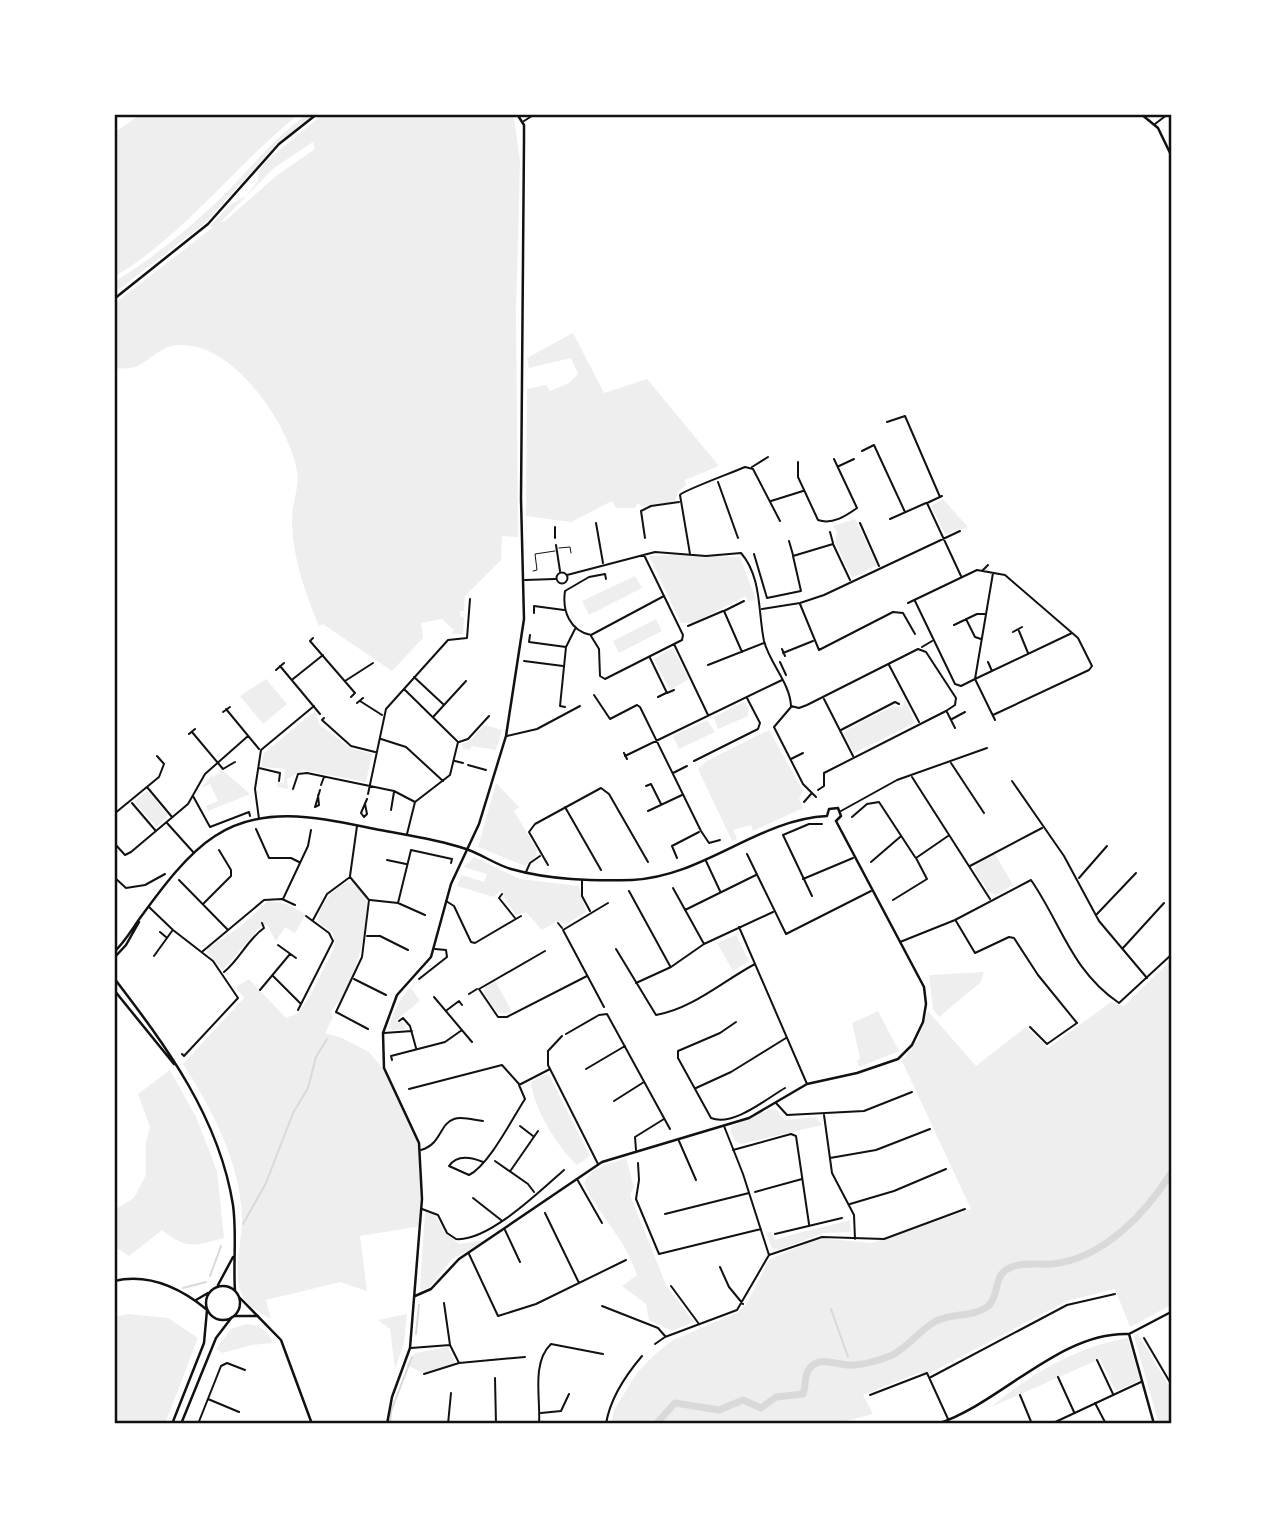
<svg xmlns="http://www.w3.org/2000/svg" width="1285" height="1538" font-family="Lato,sans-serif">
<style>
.green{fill:#eee;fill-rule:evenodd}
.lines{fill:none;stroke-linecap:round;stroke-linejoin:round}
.stream{stroke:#d9d9d9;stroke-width:2}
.river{stroke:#d9d9d9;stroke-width:7}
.service{stroke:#111;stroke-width:1}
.minor{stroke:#111;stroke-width:2}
.tertiary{stroke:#111;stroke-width:2.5}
.secondary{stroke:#111;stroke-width:2.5}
.neatline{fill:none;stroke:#111;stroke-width:2.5}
</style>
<rect width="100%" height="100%" fill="#fff"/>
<!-- green -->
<path class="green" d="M141,114H299C233,167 187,233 114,277V133Z
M307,114H315L277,144L203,225L114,293V282C147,262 180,236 209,209C243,178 269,142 307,114Z
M323,114H509L514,118L520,161L516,314L518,537L502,536L501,560L465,596L464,611H460V616L464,617L463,634H452L454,630L442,619L421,623L423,638L392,671L323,624L319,626C305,592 292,556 292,519C292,503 300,486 297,471C289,423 228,334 172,346C159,348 148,362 135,367C129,369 120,368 114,369V304L213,227H209L231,204L246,196L257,182L260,169L271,157ZM313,142L315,149L276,176L225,221L221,222L274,168Z
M573,333L604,393L647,379L719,466L685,480L686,485L678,492L675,501L642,507L638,503L635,508H616L612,501L571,522L526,516L527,389L546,385L550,391L569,383L578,374L571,358L529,368L527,358Z
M943,499L968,527L945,534L931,506Z
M855,519L877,565L854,577L851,576L835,542L837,532L833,526Z
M672,555L740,557L756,599L748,602L746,596L693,623H681L649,556Z
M635,576L642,588L589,615L582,601Z
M656,619L662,631L619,653L613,641Z
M673,648L689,679L670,690L654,659Z
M266,679L287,704L263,724L240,696Z
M905,699L915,723L854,753L844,734L846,730L893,706L902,708Z
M743,702L748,706V716L718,729L714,717Z
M315,711L320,725L350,748L372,754L366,782L303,770L287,779L288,789L277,787L278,782L284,783L285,769L261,767L263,754Z
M707,720L715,732L679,749L673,736Z
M484,725L502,730L496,750L472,746L470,750L463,749L462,744L471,740Z
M769,730L803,791L799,799L803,808L753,831L751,825L733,830L737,839L732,841L698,769L705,762Z
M220,768L250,794L208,811L206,806L218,801L210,784L201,788L212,775L214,777L219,773Z
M496,783L519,807L514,811L537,850L535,857L525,866L478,847Z
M147,791L168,815L157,827L134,802Z
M995,854L1013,885L996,895L989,892L974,870L977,864Z
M474,857L520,879L579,886L586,912L566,924L558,921L542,930L526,912L516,915L500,891L494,897L457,886L462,875L484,882L487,874L464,867Z
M352,882L366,896C371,927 353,990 331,1011L333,1017L325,1033L342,1038L369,1052L387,1074L419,1143L421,1226L360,1236L367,1291L340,1282L266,1300L271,1319C260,1313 248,1307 242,1295C232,1275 242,1242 242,1219C241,1164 212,1109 183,1064L244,998L236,987L249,979L286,1018L298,1013L310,996L335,946L333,933L318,922C319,906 335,883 352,882Z
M268,901L286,904L306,914L295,933L285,927L276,941L267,925L260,927L223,970L206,952L208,948L240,927Z
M736,935L749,961L733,971L717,943Z
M1171,960V1305L1130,1327L1115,1289L1067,1301L930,1373H918L863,1395L873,1414L835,1424H611L614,1410L637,1373L653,1356L673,1340L739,1312L747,1303L769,1260L818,1238L872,1243L971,1209L902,1061L918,1040L928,1011L976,1066L1026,1027L1048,1048L1111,1002L1124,1006Z
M984,972L981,982L939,1017L933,1009L929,975Z
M429,973L411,988L420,1001L396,1020L404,1023L405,1029L393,1030L389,1028C396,1002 406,988 429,973Z
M495,980L512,1012C496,1018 492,1005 484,992L485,987Z
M878,1011L899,1051L859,1067L857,1061L860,1058L852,1023Z
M170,1070L196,1117L217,1171L224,1238C195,1246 186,1250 162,1230L129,1256L114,1246V1210L134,1198L146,1175V1142L150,1127L138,1094Z
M545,1074L549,1075L590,1156L577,1165C558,1148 533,1107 531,1082Z
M771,1109L777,1110L785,1120L816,1117L822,1125L741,1144L735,1141L730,1131L732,1126Z
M626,1158L634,1187L630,1195L666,1285L694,1322L672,1331L649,1320L646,1304L622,1286L637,1275C626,1240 600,1216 584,1184C588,1168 612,1163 626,1158Z
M425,1212L434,1214L445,1232L459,1244L486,1240L451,1260L429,1288L422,1290L420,1288Z
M850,1220L851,1232L824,1233L778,1250L772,1248L766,1233L771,1232L775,1240C801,1231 822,1228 850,1220Z
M128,1314L168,1318L198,1338L165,1424H114V1317Z
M407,1314L404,1343L395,1369L390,1329L378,1320Z
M246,1324C258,1324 268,1331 273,1343L252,1345L223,1353L216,1349L231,1329Z
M1138,1334L1171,1389V1424H1159L1134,1336Z
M1128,1338L1140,1380L1116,1391L1100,1359L991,1407C1029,1375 1078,1346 1128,1338Z
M448,1347L455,1363L423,1373L406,1365L415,1353Z"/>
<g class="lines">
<!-- stream -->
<path class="stream" d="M243,1224L266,1183L293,1113L308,1088L316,1057L327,1039
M210,1276L221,1246
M183,1288L206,1282
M831,1309L848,1357
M416,1334L419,1305
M851,1362V1366
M390,1424L391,1411L412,1357"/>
<!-- river -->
<path class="river" d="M656,1424L675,1403L719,1410L743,1400L761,1408L776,1397L803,1394C806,1387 804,1376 809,1369C820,1354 840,1367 854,1365C865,1364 880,1360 890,1356C907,1349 919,1330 936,1321C952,1313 973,1317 987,1307C999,1298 994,1277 1006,1270C1020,1261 1037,1265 1052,1264C1103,1259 1146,1213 1171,1173"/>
<!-- service -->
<path class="service" d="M559,548L570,547L571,553
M533,571L537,570L535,554L555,551"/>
<!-- minor -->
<path class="minor" d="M524,121L535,114
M1155,124L1168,114
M887,422L905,416L940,497
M862,451L874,445L905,512
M798,462V477L818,520C832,525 846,516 857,508L834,459
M839,466L854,459
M752,467L768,457
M718,482L738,538
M942,496L927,503L961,576
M771,501L803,491
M890,519L926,503
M596,523L603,563
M860,523L879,566
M555,527V538
M830,532L833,543
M645,538L641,511L651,506L679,502
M789,541L793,555
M556,545L560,571
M690,554L680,495C682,491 734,472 745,467L753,469L780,521
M754,554L767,598L801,591L793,556L833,544L850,580
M982,571L988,565
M556.5 578a5.5 5.5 0 1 1 11 0a5.5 5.5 0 1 1-11 0Z
M567,575L655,552L706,556L741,553C762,577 758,613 764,641C770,664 790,683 791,706
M606,579L605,574L589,577L565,591C562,611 570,631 591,635L664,596L644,555
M525,580L555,579
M915,601L955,684L961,686L975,679L993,573
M908,603L977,570L1005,575L1078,638L1092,666L1089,670L993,715
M800,604L819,650L893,612L903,613L915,634
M762,609L800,603L824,595L960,531
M534,613V606L564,610
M966,619L975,637L981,639
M954,625L977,614H985
M688,626L723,611
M1019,631L1028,653
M1013,632L1022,627
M530,635L529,642L566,647
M591,636L599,649L600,676L605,679L682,640L683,635L664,596
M313,638L310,641L355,693L351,697
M674,644L708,715
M922,647L932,641
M782,649L785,656
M742,652L724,611L744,601
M783,653L813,641
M650,658L667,693L674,690
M524,661L563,666
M780,662L786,675
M988,662L992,671
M708,665L764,643
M889,665L919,722
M280,666L320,714
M276,670L284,663
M414,677L443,704
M293,679L323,655
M345,681L373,663
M404,689L457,741
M594,695L610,719L637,705L640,707L701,831L709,843L720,840
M658,697L666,693
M824,699L853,756
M360,701L382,715
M357,703L363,698
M791,706L799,708L807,705L918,649L926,652L956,698L955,705L946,711L824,773V786L818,790
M565,707L560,706L566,647L575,629
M791,707L774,727L803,784L816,797
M226,709L259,749
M223,712L230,707
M947,712L955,728
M434,716L466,681
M324,718L322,720L351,746L375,752
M952,719L965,712
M995,720L975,679L1072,633
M841,730L895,702L899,704
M192,732L223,769L235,762
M189,734L195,729
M507,736L537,729L580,706
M381,739L406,747L443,781
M459,742L468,739L489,716
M261,750L314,706
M624,753L627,759
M625,756L782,680
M791,759L803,753
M455,761L463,763
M694,761L758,729L760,723L747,698
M951,763L984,813
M468,765L486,770
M259,768L280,773L279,781
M673,773L687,766
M912,777L990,899
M1012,781L1064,856L1099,921L1147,978
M321,785L324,777
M646,786L651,784L661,804
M147,787L172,817
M293,789L298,774L307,773L394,791L415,802
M368,794L386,709L448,640L467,638L470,599
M318,795L319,805L315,807L320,790
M193,796L210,827L249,812L250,816
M804,802L811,794
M132,803L155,830
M365,804L367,814L364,817L361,813L367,799
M565,807L601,870
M391,810L394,792
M648,811L682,795
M841,811L897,780L987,748
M114,814L159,777L164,764L157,756
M852,817L867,804L879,802L915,857
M259,819L255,789L261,750
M167,823L194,853
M256,829L269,858H291L299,862
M407,834L415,802L450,775L458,742
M114,843L125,855L131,852L188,804L205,774L248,736
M747,854L786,934L871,891
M677,858L672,846L699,832
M387,860L406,864
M706,861L720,891
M871,862L900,837
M548,865L529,832L535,824L601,788L609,794L648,862
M970,866L1042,828
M526,872L530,863L540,856
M350,876L357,826
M114,877L126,888L145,885L165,874
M350,877L369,900L362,957L336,1012L368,1029
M1079,878L1107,846
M803,879L853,858
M179,880L228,930
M582,880V896L590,911
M673,888L704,944
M629,891L670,966
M502,894L499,898L515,918
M812,896L783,835L809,824H822
M283,899L308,846L311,830
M370,900L398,903L425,915
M893,900L927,879L916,858L948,836
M446,901L454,906L471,942L475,943L521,916
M204,903L231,876V870L219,850
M398,903L411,850L452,859L451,863
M149,907L173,930L213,961L238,998L184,1056L182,1054
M685,910L756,875
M1097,914L1136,873
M313,920L327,894L350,877
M956,921L975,953L1009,937L1014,938L1038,975L1077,1023L1047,1044L1030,1027
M558,923L562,928
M739,927L807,1084
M160,932L166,937
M367,936H380L408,950
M900,942L955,920L1031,880C1062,925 1071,970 1119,1003L1171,955
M278,945L296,958
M1123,948L1164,903
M616,949L656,1015C692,1009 723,981 755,964
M203,951L264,900L282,899L295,905
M545,951L479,989L498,1017H507L587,976
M154,956L172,931
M224,972C240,959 247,940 264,928L262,923
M273,976L301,1004
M354,979L386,995
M419,979L447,957L446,950L435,949
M636,983L671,967L704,944L773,912
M260,990L290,954
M469,994L477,989
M434,997L472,1042
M604,1007L563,930L608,903
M298,1010L333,941L329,933L306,916
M447,1010L459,1001L462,1005
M399,1021L403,1018L410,1026L416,1048
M736,1022L720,1033L678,1051V1058L711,1118C733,1127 766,1099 785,1088
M384,1033L412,1031
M566,1034L599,1015L607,1014L670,1129
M562,1036L548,1051V1065L598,1164
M392,1060L391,1056L445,1042L462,1030
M586,1069L625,1046
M696,1088L731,1072L786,1038
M409,1089L502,1065L519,1084
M614,1101L644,1082
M776,1103L787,1115L864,1111L912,1092
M824,1115L832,1173L854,1215L855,1239
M520,1126L533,1136
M724,1126L743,1174L769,1255
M679,1141L696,1180
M421,1150C442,1144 439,1124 454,1119C462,1116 474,1120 483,1121
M636,1150L635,1137L664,1119
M733,1150L791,1134L796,1136L809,1224
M830,1158L876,1150L930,1129
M495,1161L528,1184L534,1192
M483,1162C471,1157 457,1154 449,1166L469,1175C489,1165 512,1119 525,1099L519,1085L550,1069
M638,1163L639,1180L636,1199L659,1254L761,1229
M511,1170L538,1131
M577,1179L602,1223
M755,1192L802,1179
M473,1198L501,1220
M850,1204L894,1191L946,1169
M422,1209L438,1215L447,1233L456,1239C488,1242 540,1191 564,1170
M545,1213L579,1283
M665,1214L749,1193
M505,1230L520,1262
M775,1234L842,1218
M469,1254L498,1316L536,1304L626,1260
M720,1267L729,1287L743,1304
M671,1286L699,1324
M444,1303L450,1345L459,1363
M602,1306L658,1328L665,1336
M1144,1338L1171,1384
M655,1344L665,1337L737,1310L769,1255L822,1237L884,1239L965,1209
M411,1348L450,1345
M1097,1360L1113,1394
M424,1374L459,1363L525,1357
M931,1377L1067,1305L1115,1294
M1058,1377L1074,1412
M495,1378L496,1424
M870,1395L927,1373L948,1419
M1020,1395L1032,1424
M208,1399L239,1412
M1095,1403L1106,1424
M541,1413L561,1411L569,1394
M198,1424L221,1366L227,1363L245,1370
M448,1424L451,1393
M539,1424C541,1400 531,1363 551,1344L603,1354
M606,1424C610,1398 625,1376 642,1356
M1051,1424L1141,1382
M1142,1424H1143"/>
<!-- tertiary -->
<path class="tertiary" d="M114,299L208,224L279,144L317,114
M827,816L829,809L838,808L841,816L836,821
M114,952C126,941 133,927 143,914C162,888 187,854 215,836C266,803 324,819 380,830C407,835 436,839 463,848C480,853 494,864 511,869C550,880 592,881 632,880C703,877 759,819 827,816
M114,958L126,945L139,922
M415,1296L431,1289L459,1259L602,1162L749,1118L807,1084L857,1073L898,1059L912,1045L923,1022L926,1004L924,987L836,821
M1129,1334L1154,1424
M1129,1334L1171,1312
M387,1424L392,1397L410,1348L422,1199L419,1143L384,1068L383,1033L397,995L431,957L451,884L479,824L506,736L524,619L521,499L524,140V125L517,114
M937,1424C1000,1404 1060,1331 1129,1334"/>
<!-- secondary -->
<path class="secondary" d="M1141,114L1158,128L1171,155
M114,978C166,1046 219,1117 233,1205C237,1234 233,1262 235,1291
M114,990L174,1064
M114,1281C149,1273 179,1287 206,1309
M218,1285L233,1257
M206 1303a17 17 0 1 1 34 0a17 17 0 1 1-34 0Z
M239,1297L281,1340L312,1424
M196,1300L208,1293
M234,1316H258
M172,1424L204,1343L207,1310
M181,1424L216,1338L232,1317"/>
</g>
<!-- border -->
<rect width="1285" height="1538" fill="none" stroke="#ffffff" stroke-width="231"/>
<rect x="116" y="116" width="1054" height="1306" class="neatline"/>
</svg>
